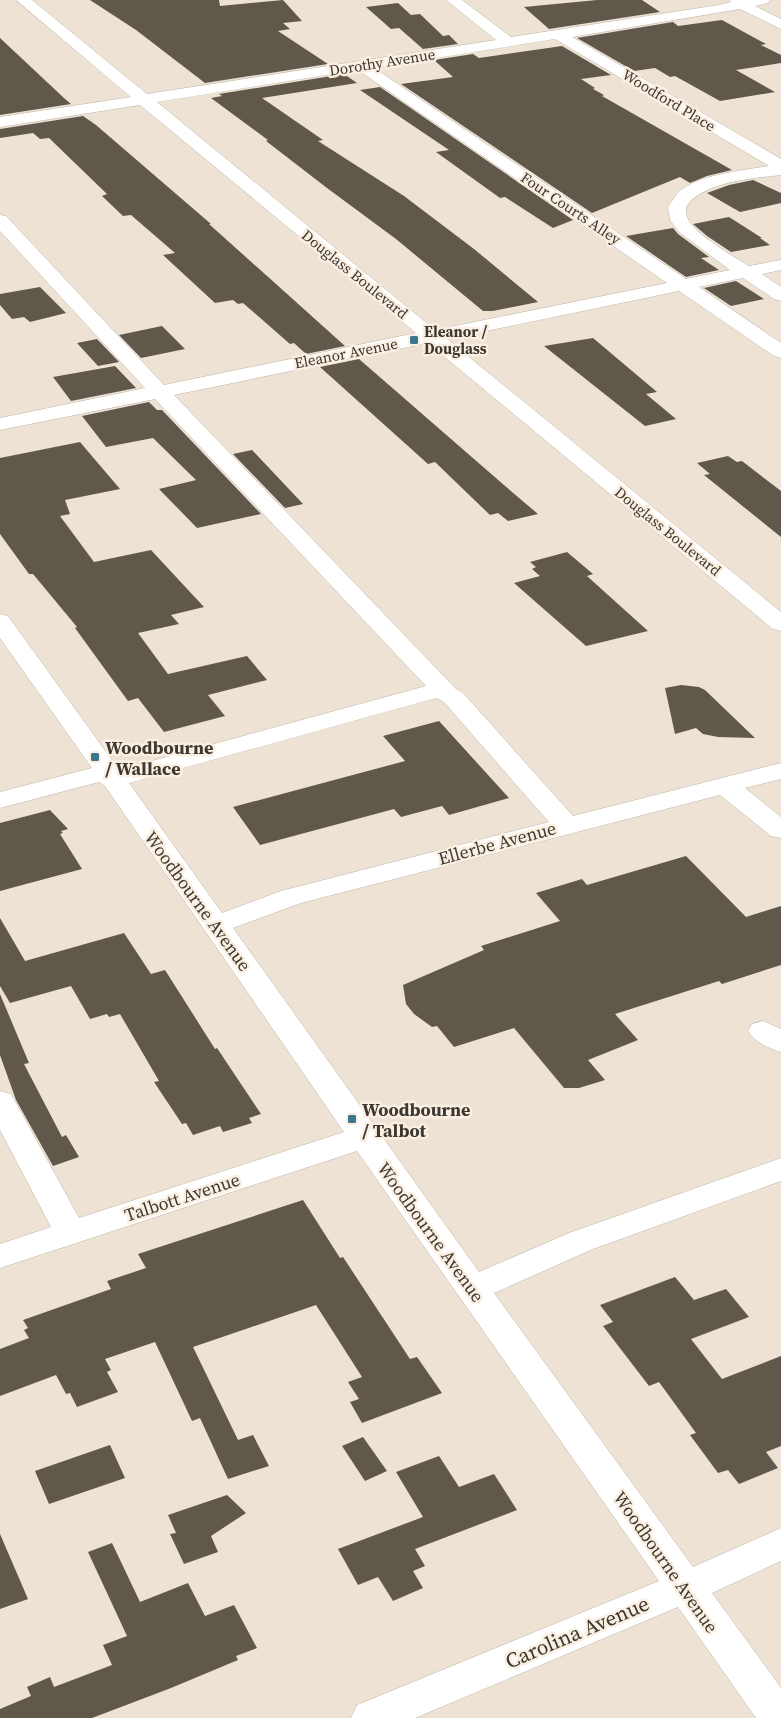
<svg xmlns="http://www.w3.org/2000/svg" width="781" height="1718" font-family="'Source Serif 4',serif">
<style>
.building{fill:#61584c}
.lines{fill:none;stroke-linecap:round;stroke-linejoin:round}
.minor-casing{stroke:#bfb5a7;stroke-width:1}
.minor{fill:#fff;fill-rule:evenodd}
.poi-dot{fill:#3a768d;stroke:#faefe1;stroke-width:2}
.labels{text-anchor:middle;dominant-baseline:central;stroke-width:5;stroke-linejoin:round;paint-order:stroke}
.far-street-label{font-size:15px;fill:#3c3832;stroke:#faefe1}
.far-poi-label{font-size:15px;font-weight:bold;fill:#3c3832;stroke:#faefe1;text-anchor:start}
.poi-label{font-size:18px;font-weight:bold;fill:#3c3832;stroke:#faefe1;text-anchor:start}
.street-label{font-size:18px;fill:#3c3832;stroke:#faefe1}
.near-street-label{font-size:21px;fill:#3c3832;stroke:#faefe1}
</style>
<rect width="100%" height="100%" fill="#ede2d4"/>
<!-- building -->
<path class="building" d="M90,0H219L220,6L283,0L302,21L283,23L290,29L278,31L328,64L205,83L136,30Z
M597,0H642L660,12L549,29L524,7Z
M398,3L411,15L420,14L443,36L449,35L458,44L423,49L399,28L391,29L366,7Z
M722,20L766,44L761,45L781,55V63L736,70L775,92L720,101L675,76L670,77L655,68L634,71L577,38L673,22L678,26Z
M0,38L64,98L71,104L0,115Z
M562,46L611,75L581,79L595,88L593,89L604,95L602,96L732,170L707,176L690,183L680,177L592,213L401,84L453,77L434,60L473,54L479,58Z
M344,74L357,83L262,98L323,140L318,141L404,196L474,249L538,302L493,311H483L396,239L327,188L266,141L268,140L211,98L222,96L219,94Z
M380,87L573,220L553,228L505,197L500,198L436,152L449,150L360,90Z
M83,116L96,125L211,224H209L345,346L306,354L294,343L290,344L243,303L238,304L233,300L215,303L163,255L175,253L131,215L123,216L102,196L107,194L49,138L40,139L33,133L0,138V129Z
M753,180L781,193V203L740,212L707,193L729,185Z
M729,217L762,238H760L770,245L731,252L707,236L693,224Z
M673,228L678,234L709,257L701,258L719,270L686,277L626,236Z
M736,281L764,299L731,306L704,288Z
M40,287L66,313L30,322L24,317L12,319L0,305V294Z
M162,326L185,349L141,358L119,335Z
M593,338L657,392L646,394L676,419L645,426L544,346Z
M97,339L119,362L98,366L77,343Z
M359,359L512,492L538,514L508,521L498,513L490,515L435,462L428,464L320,367Z
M115,366L136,388L71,401L53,377Z
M149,402L157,410H162L261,514L197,528L159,489L196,480L153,438L106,447L82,416Z
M80,442L120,489L65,500L70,514L60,516L94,562L151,550L204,607L171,615L179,624L138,633L168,674L247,656L267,680L208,695L225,716L164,732L138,698L128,701L75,628L77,627L33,574H29L0,534V458Z
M252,450L303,504L285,508L233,454Z
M728,456L737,462L742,461L781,491V537L704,475L710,474L697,463Z
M567,552L593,574L587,576L648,631L586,646L514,583L540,576L532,569L536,567L530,562Z
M681,685L699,687L705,690L755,738L718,737L703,734L696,728L675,734L665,688Z
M439,721L509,798L449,815L442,806L401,817L394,809L260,845L233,807L405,761L383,736Z
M50,810L68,829L61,831L63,833L60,834L82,869L0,891V823Z
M686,856L746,917L781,906V965L722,984L719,981L615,1014L638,1040L588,1060L605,1080L579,1088H564L514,1028L454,1047L437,1026L432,1027L414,1014L406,1004L403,985L484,950L481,946L560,921L536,893L582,879L587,885Z
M0,918L25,961L124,933L151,974L165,970L215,1049L217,1048L261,1114L249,1118L252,1123L223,1132L220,1126L193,1135L186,1123L182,1124L154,1082L159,1081L120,1014L109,1017L107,1014L90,1019L71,986L10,1003L0,986Z
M0,994L29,1063L24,1064L62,1137L66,1135L79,1157L53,1166L16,1100L0,1055Z
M303,1200L340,1258L343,1257L410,1359L417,1357L442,1393L362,1423L350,1402L359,1399L348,1382L362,1377L316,1305L193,1347L238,1440L253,1435L269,1466L228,1479L200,1418L192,1421L155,1342L105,1359L111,1370L107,1372L118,1392L77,1407L70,1393L66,1394L56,1375L0,1396V1349L29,1338L24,1330L28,1328L23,1320L111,1289L107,1281L146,1268L138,1254Z
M675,1277L694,1300L726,1289L749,1317L691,1339L722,1379L781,1356V1446L766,1452L778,1468L739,1484L728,1470L718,1473L690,1435L696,1433L659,1382L649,1386L603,1326L613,1322L600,1305Z
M363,1437L387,1471L365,1481L342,1446Z
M110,1445L125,1478L49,1504L35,1471Z
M439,1456L459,1487L494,1474L517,1510L415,1549L425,1566L413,1571L423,1588L393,1601L378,1577L358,1585L338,1549L423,1517L396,1472Z
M227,1495L246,1513L211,1536L218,1552L184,1564L170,1534L176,1533L168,1515Z
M0,1534L28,1599L0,1609Z
M112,1543L140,1602L188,1583L205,1616L234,1605L257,1648L236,1656L238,1660L171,1688L92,1718H0V1709L31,1696L27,1687L50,1677L54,1687L112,1665L103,1645L127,1636L88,1552Z"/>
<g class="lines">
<defs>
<path id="minor" d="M16,0H32L147,94L496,40L446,0H462L511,37L719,5L731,2L730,0H770L768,3L755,6L781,19V29L740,9L572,37L781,159V175C753,178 702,182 686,207C686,211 686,216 688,219C693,233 736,258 749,266L781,260V270L762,274L781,287V301L774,299L743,278L699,287L781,343V358L774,356L679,291L447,339L781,612V631L773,629L428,343L174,395L456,689L462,692L573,816L781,763V779L745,788L781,817V838L771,836L720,795L301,903L233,928L479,1272L569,1233L781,1158V1181L593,1249L494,1293L693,1567L781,1528V1561L712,1593L781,1688V1718H756L678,1607L415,1718H351L357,1705L659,1581L357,1151L0,1268V1244L51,1227L0,1130V1091L11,1094L79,1218L344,1132L105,786L99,782L0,808V792L92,768L0,638V614L8,616L119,770L426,686L155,399L0,430V418L145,388L0,231V215L6,216L164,385L416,333L140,105L0,127V117L131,97ZM555,39L769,166C745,170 694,175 677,194C674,198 671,203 668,207L670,220L679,232L730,270L686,279L374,68ZM358,70L667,283L435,330L157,102ZM436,698L444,702L549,822L281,891L222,913L129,783Z
M763,1021L781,1029V1052C768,1048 755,1042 748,1031L752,1024Z"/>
</defs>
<!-- minor casing -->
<use href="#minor" class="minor-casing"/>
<!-- minor -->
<use href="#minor" class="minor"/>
</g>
<!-- markers -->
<g class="poi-dot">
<rect x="409" y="335" width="10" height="10" rx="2.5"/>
<rect x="90" y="752" width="10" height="10" rx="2.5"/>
<rect x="347" y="1114" width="10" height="10" rx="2.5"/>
</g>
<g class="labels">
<!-- far-street labels -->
<g class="far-street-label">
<text transform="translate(382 62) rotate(-9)">Dorothy Avenue</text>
<text transform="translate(669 100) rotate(31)">Woodford Place</text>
<text transform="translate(571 208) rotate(34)">Four Courts Alley</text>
<text transform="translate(355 274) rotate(39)">Douglass Boulevard</text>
<text transform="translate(346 353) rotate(-11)">Eleanor Avenue</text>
<text transform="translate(668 531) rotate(39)">Douglass Boulevard</text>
</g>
<!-- far-poi labels -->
<g class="far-poi-label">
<text x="424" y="331">Eleanor /<tspan x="424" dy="17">Douglass</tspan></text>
</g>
<!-- poi labels -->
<g class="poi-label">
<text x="105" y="747">Woodbourne<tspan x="105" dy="21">/ Wallace</tspan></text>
<text x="362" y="1109">Woodbourne<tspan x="362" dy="21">/ Talbot</tspan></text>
</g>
<!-- street labels -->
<g class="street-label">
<text transform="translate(497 843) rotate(-15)">Ellerbe Avenue</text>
<text transform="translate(198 901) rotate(54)">Woodbourne Avenue</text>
<text transform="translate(182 1197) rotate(-18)">Talbott Avenue</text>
<text transform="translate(431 1232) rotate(54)">Woodbourne Avenue</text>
<text transform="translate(666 1562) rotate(55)">Woodbourne Avenue</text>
</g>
<!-- near-street labels -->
<g class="near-street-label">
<text transform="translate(577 1632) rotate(-23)">Carolina Avenue</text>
</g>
</g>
</svg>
